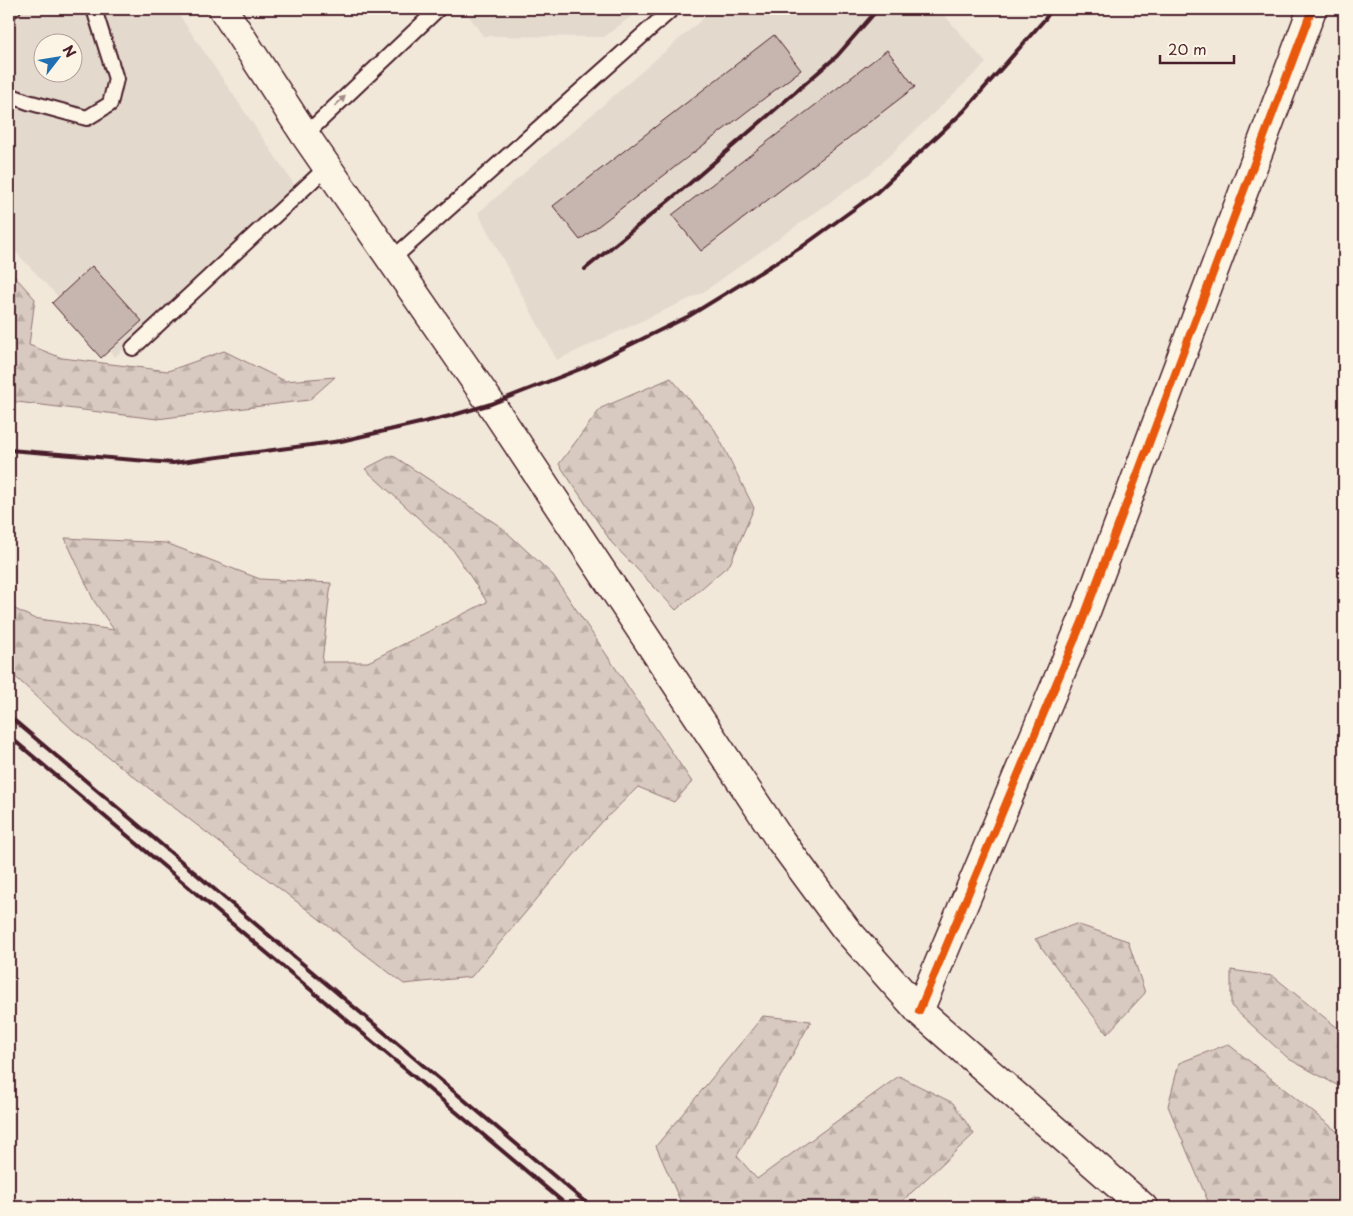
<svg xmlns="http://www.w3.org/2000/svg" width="1353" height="1216" font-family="'Playpen Sans',sans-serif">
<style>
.built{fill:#e4d9cd;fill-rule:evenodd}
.forest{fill:url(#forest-firs);stroke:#917476}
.building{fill:#c7b6af;stroke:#4a1f2b}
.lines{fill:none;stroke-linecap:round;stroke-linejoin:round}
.service-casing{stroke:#4a1f2b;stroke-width:18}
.minor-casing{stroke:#4a1f2b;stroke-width:31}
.primary-casing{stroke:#4a1f2b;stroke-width:31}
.service{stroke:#fcf5e5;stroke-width:14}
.minor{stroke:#fcf5e5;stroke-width:28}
.primary{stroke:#fcf5e5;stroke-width:28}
.rail{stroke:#4a1f2b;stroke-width:4}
.cycleway-casing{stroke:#fcf5e5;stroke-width:11}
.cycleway{stroke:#e8590c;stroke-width:8}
.oneway{fill:#a38a88}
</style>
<defs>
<pattern id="forest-firs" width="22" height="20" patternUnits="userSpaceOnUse" patternTransform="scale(1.25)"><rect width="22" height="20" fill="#d8cac0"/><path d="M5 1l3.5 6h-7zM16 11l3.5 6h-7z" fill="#bbada5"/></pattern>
</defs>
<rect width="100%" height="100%" fill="#f1e8da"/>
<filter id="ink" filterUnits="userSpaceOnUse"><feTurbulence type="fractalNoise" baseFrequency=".02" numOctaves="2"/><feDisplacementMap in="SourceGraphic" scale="10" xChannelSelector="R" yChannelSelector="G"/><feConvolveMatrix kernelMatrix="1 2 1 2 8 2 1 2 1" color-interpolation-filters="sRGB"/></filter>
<g filter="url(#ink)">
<!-- built -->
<path class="built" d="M9,9H175L298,190L115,357L9,245ZM42,42H72V72H42Z
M464,9H641L604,37L483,36Z
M714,9H939L986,63L871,173L702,293L557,360L478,213Z"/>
<!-- forest -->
<path class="forest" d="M9,270L35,299L29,345L62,358L168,371L224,351L285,381L335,377L309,400L157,419L9,401Z
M671,378L715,430L754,508L730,564L676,610L612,543L559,464L601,408Z
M392,455L501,527L553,575L692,782L674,802L638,787L600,824L471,977L404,984L73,730L9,671V606L33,618L114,630L94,601L65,538L166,543L260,579L331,583L322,662H368L487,602L453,550L365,469Z
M1076,924L1128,941L1145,993L1107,1034L1035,939Z
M1231,970L1273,976L1344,1033V1089L1289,1059L1231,1006Z
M763,1016L811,1021L737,1156L757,1179L899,1076L953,1103L974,1134L896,1207H683L656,1146Z
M1228,1044L1344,1137V1207H1212L1207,1199L1168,1106L1179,1063Z
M1034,1199L1084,1203L1089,1207H1023Z"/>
<!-- building -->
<path class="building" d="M774,35L801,70L580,240L553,206Z
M887,50L915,87L701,251L672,215Z
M92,266L142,321L101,358L52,303Z"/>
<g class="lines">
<defs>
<path id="service" d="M9,11L13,9
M9,95L28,102L87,118L110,104L116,79L94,9
M305,135L438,9
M391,260L672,9
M133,348L327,167"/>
<path id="minor" d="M919,1011L1082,622L1312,9"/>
<path id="primary" d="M223,9L305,135L491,404L778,837L845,928L919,1011L1143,1207"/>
</defs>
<!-- service casing -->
<use href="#service" class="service-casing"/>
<!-- minor casing -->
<use href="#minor" class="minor-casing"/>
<!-- primary casing -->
<use href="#primary" class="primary-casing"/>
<!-- service -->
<use href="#service" class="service"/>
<!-- minor -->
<use href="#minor" class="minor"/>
<!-- primary -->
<use href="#primary" class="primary"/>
<!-- rail -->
<path class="rail" d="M585,269L689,184L837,56L878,9
M9,450L173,463L341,441L450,416L491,404L583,368L689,316L803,246L876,193L964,111L1045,19L1052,9
M9,716L591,1207
M9,736L569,1207"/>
<defs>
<path id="cycleway" d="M919,1011L1082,622L1312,9"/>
</defs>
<!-- cycleway casing -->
<use href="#cycleway" class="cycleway-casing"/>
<!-- cycleway -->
<use href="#cycleway" class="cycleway"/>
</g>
<!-- one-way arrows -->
<defs><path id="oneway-solid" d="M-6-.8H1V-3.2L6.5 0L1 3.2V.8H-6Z" transform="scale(1.25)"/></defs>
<use class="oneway" href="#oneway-solid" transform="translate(340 101) rotate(-43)"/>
</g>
<!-- margin -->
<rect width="1353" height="1216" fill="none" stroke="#fcf5e5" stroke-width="30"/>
<rect x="15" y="15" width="1323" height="1186" fill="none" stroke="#4a1f2b" stroke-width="2" filter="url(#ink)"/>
<!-- north arrow -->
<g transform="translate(58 58) rotate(59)"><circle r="24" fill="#fcf5e5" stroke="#b59f9b"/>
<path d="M0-4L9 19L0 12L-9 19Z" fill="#1f6fb2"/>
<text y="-8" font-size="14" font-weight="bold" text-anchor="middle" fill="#4a1f2b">N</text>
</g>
<!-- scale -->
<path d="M1160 55v8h74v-8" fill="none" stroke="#4a1f2b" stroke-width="2.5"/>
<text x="1168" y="55" font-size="15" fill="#4a1f2b" stroke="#fcf5e5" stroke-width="4" paint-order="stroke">20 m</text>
</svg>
